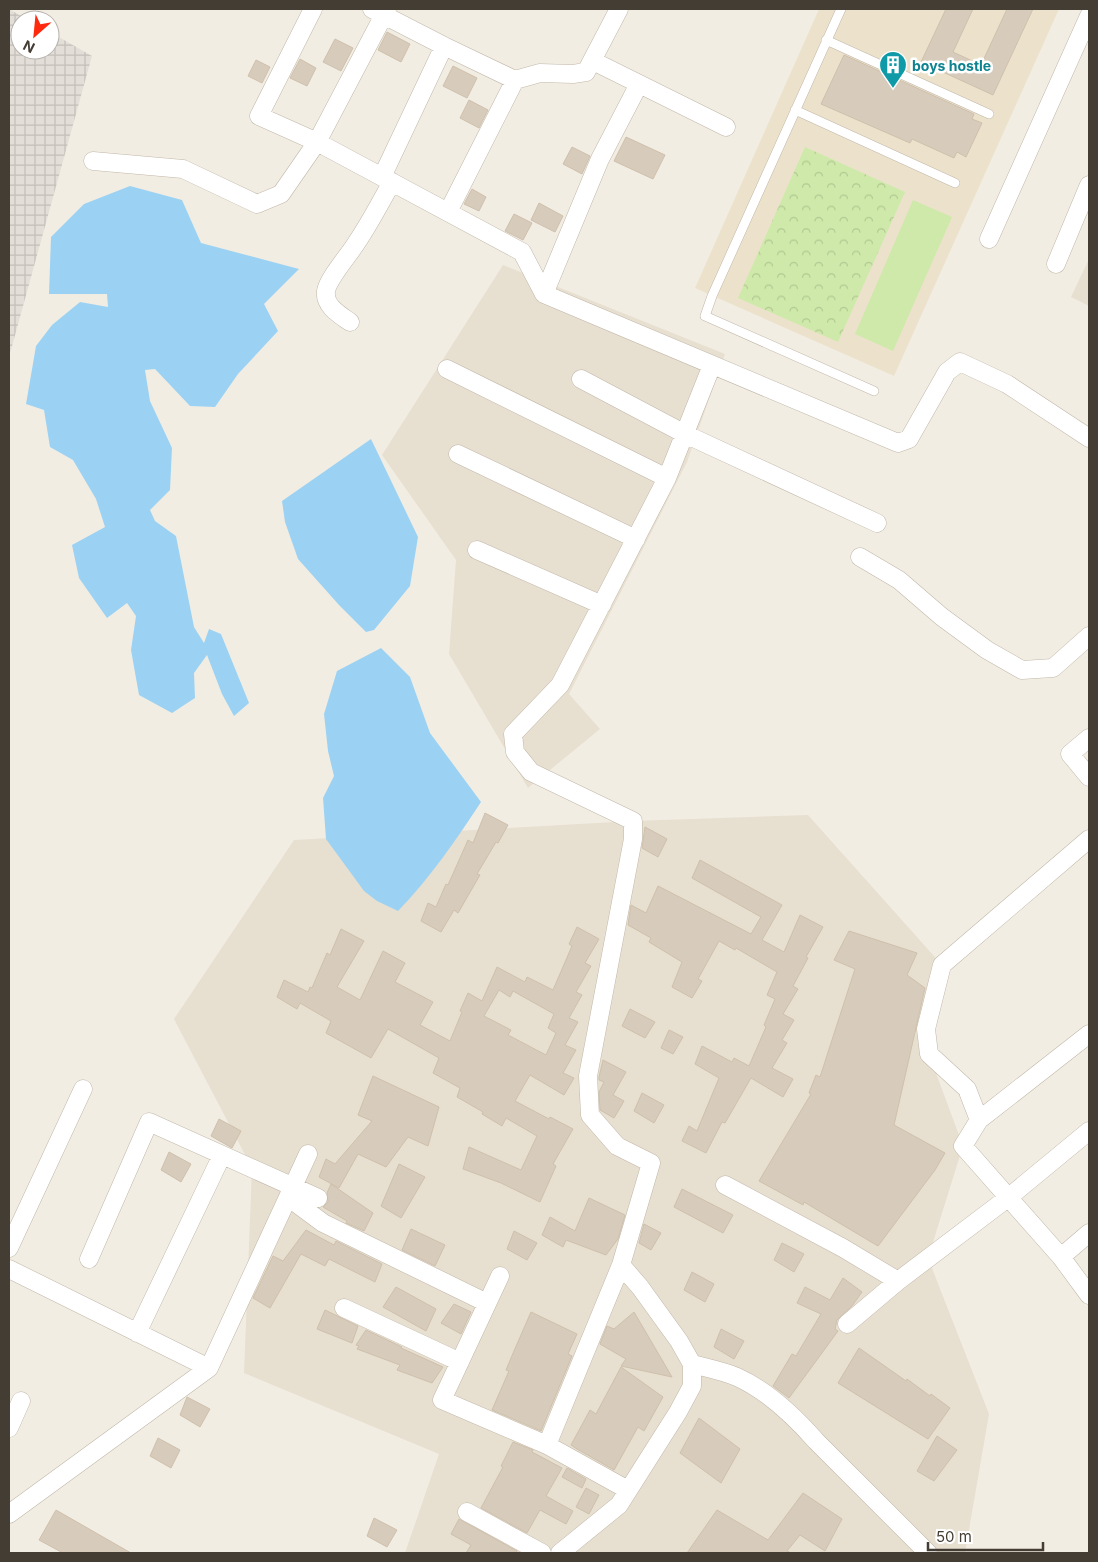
<svg xmlns="http://www.w3.org/2000/svg" width="1098" height="1562" font-family="Inter,sans-serif">
<style>
.residential{fill:#e7dfd0}
.industrial{fill:url(#industrial-grid)}
.education{fill:#ece2cc}
.forest{fill:url(#forest-crowns)}
.pitch{fill:#cee9a9}
.water{fill:#9bd2f3}
.building{fill:#d7cbbb;stroke:#cfc0ab;fill-rule:evenodd}
.lines{fill:none;stroke-linecap:round;stroke-linejoin:round}
.service-casing{stroke:#c1b7a8;stroke-width:10}
.minor-casing{stroke:#c1b7a8;stroke-width:19}
.service{stroke:#fff;stroke-width:9}
.minor{stroke:#fff;stroke-width:18}
.labels{text-anchor:middle;dominant-baseline:central;stroke-width:5;stroke-linejoin:round;paint-order:stroke}
.culture-label{font-size:14px;font-weight:bold;fill:#0d838f;stroke:#fff;text-anchor:start}
</style>
<defs>
<pattern id="industrial-grid" width="8" height="8" patternUnits="userSpaceOnUse" patternTransform="scale(1.25)"><rect width="8" height="8" fill="#e4ded8"/><path d="M0 4h8M4 0v8" fill="none" stroke="#c5bfba"/></pattern>
<pattern id="forest-crowns" width="20" height="18" patternUnits="userSpaceOnUse" patternTransform="scale(1.25)"><rect width="20" height="18" fill="#cee9a9"/><path d="M2 6a3 3 0 1 1 6 0M12 15a3 3 0 1 1 6 0" fill="none" stroke="#b2c992"/></pattern>
</defs>
<rect width="100%" height="100%" fill="#f2ede3"/>
<!-- residential -->
<path class="residential" d="M1089,259V306L1071,297Z
M503,265L725,354L687,462L569,694L600,729L528,788L449,654L456,560L382,455Z
M808,815L942,965L929,1054L963,1146L928,1258L989,1414L965,1553H405L439,1454L244,1373L252,1168L174,1019L294,840L633,821Z"/>
<!-- industrial -->
<path class="industrial" d="M9,9L28,20H20V50H50V32L92,56L9,357Z"/>
<!-- education -->
<path class="education" d="M819,9H1059L894,376L695,288Z"/>
<!-- forest -->
<path class="forest" d="M805,147L905,192L838,342L738,298Z"/>
<!-- pitch -->
<path class="pitch" d="M913,200L952,217L893,351L855,334Z"/>
<!-- water -->
<path class="water" d="M130,186L182,200L201,243L299,269L264,304L278,331L238,374L215,407L190,406L155,369L145,370L150,401L172,448L170,490L150,510L155,521L176,536L194,627L204,643L209,629L221,634L249,703L234,716L222,694L207,655L194,673L195,698L172,713L139,695L131,650L136,616L127,603L107,618L79,578L72,545L105,527L96,499L73,460L50,447L44,410L26,404L36,346L52,325L80,302L108,307L107,294H49L51,237L84,204Z
M371,439L418,537L410,586L374,630L366,632L339,605L298,559L285,522L282,501Z
M381,648L410,677L430,733L481,802C456,840 430,878 398,911L377,901L364,891L326,839L323,798L334,776L328,751L324,714L337,671Z"/>
<!-- building -->
<path class="building" d="M946,9H973L953,52L981,65L1007,9H1033L993,95L921,62Z
M387,32L410,44L401,62L378,50Z
M335,39L353,48L341,71L323,62Z
M844,55L974,114L972,119L982,123L966,157L957,152L954,158L912,139L910,143L821,104Z
M300,59L316,68L307,86L290,78Z
M256,60L270,67L262,83L248,76Z
M453,66L477,78L467,98L443,86Z
M469,100L488,110L479,128L460,118Z
M626,137L665,155L653,179L614,161Z
M572,147L590,156L582,174L563,164Z
M472,189L486,197L479,211L464,204Z
M539,203L563,216L555,232L531,220Z
M514,214L532,223L523,240L505,231Z
M485,813L508,825L498,843L496,842L477,874L480,875L458,913L454,910L441,932L421,921L428,903L436,907L446,884L448,885L468,840L473,843Z
M645,827L667,839L658,857L642,848Z
M700,860L782,905L762,940L784,952L800,915L823,927L806,957L808,958L793,986L798,989L783,1014L794,1020L782,1040L787,1043L772,1068L793,1079L783,1097L751,1078L725,1123L722,1122L706,1153L682,1141L689,1126L697,1131L719,1078L695,1064L702,1046L732,1062L734,1058L749,1066L766,1027L764,1025L775,999L767,995L777,972L736,948L735,950L719,941L698,979L702,981L692,998L672,987L682,962L649,942L651,938L628,925L631,905L646,913L658,886L751,934L761,917L692,878Z
M577,927L599,939L585,963L591,966L576,992L582,995L569,1018L578,1022L565,1045L576,1050L563,1073L574,1078L564,1095L530,1075L515,1101L549,1119L550,1117L573,1129L553,1164L556,1166L540,1202L501,1183L463,1169L469,1147L521,1170L537,1136L506,1118L502,1126L482,1114L483,1112L457,1097L460,1088L433,1073L439,1058L388,1029L371,1058L326,1033L331,1021L300,1003L297,1009L277,997L284,980L308,992L310,987L312,988L327,953L330,955L341,929L364,941L337,987L360,1000L383,951L405,963L395,982L433,1002L420,1025L450,1041L462,1012L460,1011L468,993L482,1001L497,967L525,982L527,977L553,990L572,946L569,944ZM499,990L510,997L513,991L554,1014L548,1028L556,1033L546,1055L508,1035L511,1030L484,1016Z
M849,931L917,953L907,975L925,988L894,1125L945,1153L935,1170L878,1246L804,1202L803,1205L759,1181L811,1094L809,1093L816,1075L820,1077L855,969L834,960Z
M630,1009L655,1022L645,1038L622,1026Z
M669,1030L683,1037L673,1054L661,1048Z
M603,1060L626,1072L613,1095L624,1101L614,1118L600,1110L599,1092L604,1082L599,1080V1077Z
M373,1076L439,1107L428,1146L408,1137L386,1167L358,1154L339,1188L319,1177L326,1159L335,1164L372,1121L358,1115Z
M642,1093L664,1105L654,1123L634,1111Z
M219,1119L241,1131L232,1148L211,1136Z
M169,1152L191,1164L181,1182L161,1170Z
M399,1164L425,1177L401,1218L381,1206Z
M331,1184L373,1213L364,1231L346,1223L347,1221L323,1207L328,1202L327,1193Z
M682,1189L733,1215L723,1233L674,1207Z
M589,1198L625,1215L618,1239L606,1255L566,1240L563,1247L542,1235L550,1217L575,1231Z
M644,1224L661,1233L651,1250L639,1243Z
M411,1229L445,1245L435,1266L402,1250Z
M306,1230L334,1245L336,1241L382,1264L375,1282L329,1259L325,1266L301,1254L270,1308L253,1298L273,1256L283,1261Z
M514,1231L537,1243L527,1260L507,1249Z
M782,1243L804,1254L794,1272L774,1260Z
M692,1272L714,1284L705,1302L684,1290Z
M843,1278L862,1292L852,1306L837,1320L835,1329L838,1331L789,1398L773,1386L792,1354L796,1356L821,1314L797,1303L805,1287L830,1300Z
M396,1287L436,1309L426,1331L383,1307Z
M454,1304L471,1312L461,1334L441,1323Z
M325,1310L358,1326L352,1343L317,1329Z
M531,1312L577,1334L568,1354L572,1356L541,1431L492,1410L509,1371L506,1370L514,1351Z
M634,1312L672,1377L621,1366L626,1359L600,1344L607,1326L614,1329Z
M721,1329L744,1341L734,1359L714,1347Z
M366,1330L402,1347L401,1348L443,1367L432,1383L397,1370L400,1365L357,1349L359,1346L356,1345Z
M859,1348L906,1381L907,1379L930,1396L931,1394L950,1408L928,1439L838,1383Z
M621,1367L663,1397L644,1431L638,1427L614,1470L577,1449L571,1445L590,1410L596,1414Z
M187,1397L210,1409L200,1427L180,1415Z
M699,1418L740,1449L721,1483L680,1453Z
M937,1436L957,1450L934,1481L917,1471Z
M158,1438L180,1450L171,1468L150,1456Z
M513,1442L533,1450L532,1452L562,1468L546,1496L573,1511L566,1524L540,1510L527,1533L481,1508L503,1467L501,1466Z
M567,1468L586,1479L582,1488L562,1477Z
M586,1488L599,1495L589,1514L576,1507Z
M803,1493L842,1519L825,1551L800,1535L787,1551L791,1553H687L717,1510L768,1540Z
M56,1510L131,1553H63L39,1540Z
M374,1518L397,1530L387,1547L367,1536Z
M459,1519L517,1551L516,1553H466L471,1545L451,1534Z"/>
<g class="lines">
<defs>
<path id="service" d="M841,9L712,296L705,316L874,391
M826,40L989,114
M795,110L955,183"/>
<path id="minor" d="M372,9L444,46L515,80
M387,9L317,142L522,252L544,294L898,443L909,439L947,372L960,362L1007,384L1089,438
M593,61L726,127
M93,161L183,169L257,204L281,194L317,142L259,116L313,9
M382,177L444,46
M448,212L515,80L540,73L573,74L586,72L619,9
M989,239L1089,16
M1056,264L1089,185
M544,294L600,159L639,84
M350,322C340,315 324,306 326,291C328,279 348,256 355,245C369,225 380,203 392,182
M447,369L667,478
M581,379L685,434L877,523
M458,454L636,539
M477,550L602,605
M860,557L899,580L942,617L987,650L1022,670L1053,668L1089,636
M1089,738L1070,754L1089,777
M1089,1034L979,1120L963,1146L1061,1257L1089,1295
M979,1120L967,1089L929,1054L926,1029L942,965L1089,839
M725,1185L843,1248L898,1281
M288,1197L323,1223L487,1303
M9,1248L83,1089
M1061,1257L1089,1233
M89,1259L149,1122L318,1198
M9,1269L209,1368
M500,1276L442,1400L547,1445L628,1490
M344,1308L460,1362
M847,1324L898,1281L1009,1197L1089,1131
M137,1333L222,1155
M692,1364C707,1368 723,1371 737,1377C768,1391 794,1416 816,1441L928,1553
M9,1428L21,1401
M547,1445L621,1265
M467,1512L542,1553
M9,1514L209,1368L308,1154
M560,1553L619,1505L678,1412L692,1386V1364L679,1341L640,1287L621,1265L651,1163L617,1146L590,1115L588,1076L633,839V821L531,772L515,752L513,734L560,685L667,478L712,365"/>
</defs>
<!-- service casing -->
<use href="#service" class="service-casing"/>
<!-- minor casing -->
<use href="#minor" class="minor-casing"/>
<!-- service -->
<use href="#service" class="service"/>
<!-- minor -->
<use href="#minor" class="minor"/>
</g>
<!-- icons -->
<defs>
<symbol id="building-pin" viewBox="-11 -11 22 30"><path d="M0 17L-7.5 6A9.5 9.5 0 1 1 7.5 6Z" fill="#0f9aa8" stroke="#fff"/><path d="M-4-6H4V6H1V3H-1V6H-4ZM-2.5-4.3h1.7v1.8h-1.7ZM.8-4.3h1.7v1.8H.8ZM-2.5-1h1.7V.8h-1.7ZM.8-1h1.7V.8H.8Z" fill="#fff"/></symbol>
</defs>
<g fill-rule="evenodd">
<use href="#building-pin" x="877" y="49" width="32" height="43"/>
</g>
<g class="labels">
<!-- culture labels -->
<g class="culture-label">
<text x="912" y="65">boys hostle</text>
</g>
</g>
<!-- border -->
<rect width="1098" height="1562" fill="none" stroke="#443d33" stroke-width="20"/>
<!-- north arrow -->
<g transform="translate(35 35) rotate(207)"><circle r="24" fill="#ffffff" stroke="#b4b1ad"/>
<path d="M0-4L9 19L0 12L-9 19Z" fill="#ff290d"/>
<text y="-8" font-size="14" font-weight="bold" text-anchor="middle" fill="#443d33">N</text>
</g>
<!-- scale -->
<path d="M928 1542v8h115v-8" fill="none" stroke="#443d33" stroke-width="2.5"/>
<text x="936" y="1542" font-size="15" fill="#443d33" stroke="#ffffff" stroke-width="4" paint-order="stroke">50 m</text>
</svg>
